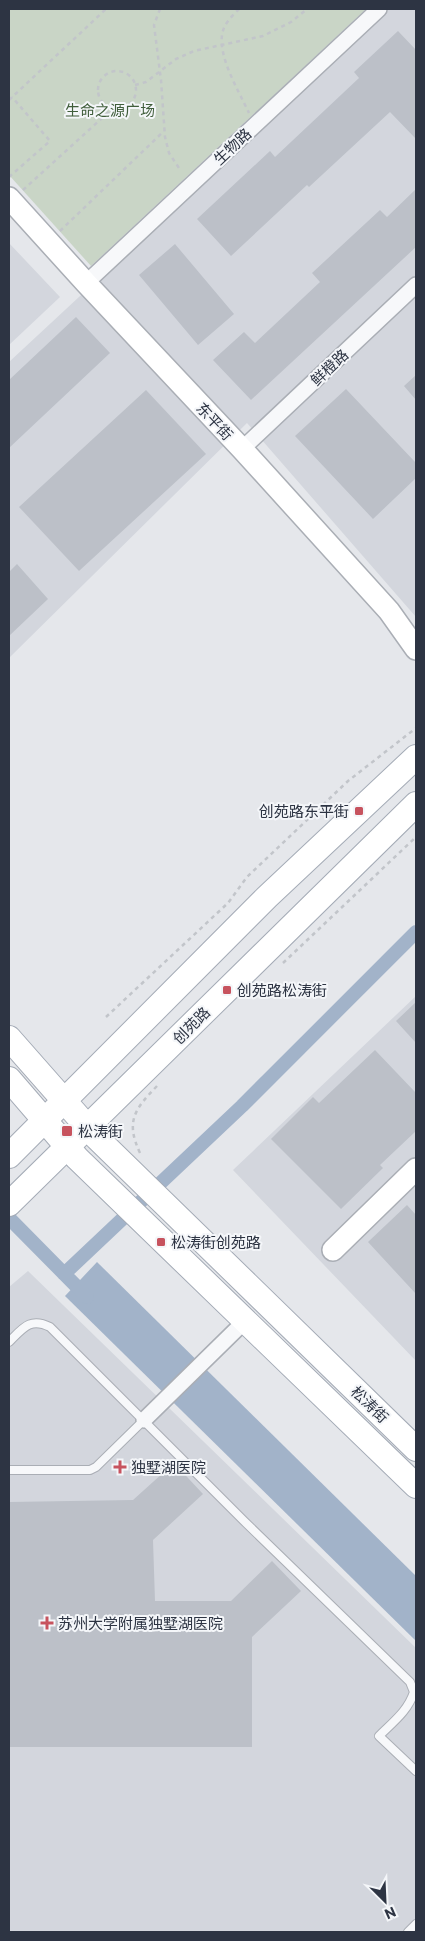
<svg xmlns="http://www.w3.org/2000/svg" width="425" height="1941" font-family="Commissioner,'Noto Sans SC',sans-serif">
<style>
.built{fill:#d3d6dd}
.green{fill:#c9d5c6}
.water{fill:#a2b3c9}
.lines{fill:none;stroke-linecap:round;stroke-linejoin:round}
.canal{stroke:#a2b3c9;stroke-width:14}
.building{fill:#bcc0c8}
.lane-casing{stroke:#aaaeb5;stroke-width:10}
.street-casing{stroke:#aaaeb5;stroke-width:18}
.secondary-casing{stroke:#aaaeb5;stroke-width:24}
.primary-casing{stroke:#a4abb6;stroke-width:26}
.path{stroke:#c2c5ca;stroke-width:2.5;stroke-dasharray:4 4;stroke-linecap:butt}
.lane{stroke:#f7f8fa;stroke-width:8}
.street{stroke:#f7f8fa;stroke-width:15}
.secondary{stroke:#fff;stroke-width:21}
.primary{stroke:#fff;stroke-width:24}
.poi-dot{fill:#c7535e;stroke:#f4f6f9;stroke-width:2}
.labels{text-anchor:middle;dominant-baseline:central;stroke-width:4;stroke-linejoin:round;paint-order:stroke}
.park-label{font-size:15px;fill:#405e3b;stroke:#f4f6f9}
.street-label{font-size:15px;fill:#2d3443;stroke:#f4f6f9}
.poi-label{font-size:15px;fill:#2d3443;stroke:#f4f6f9;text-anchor:start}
</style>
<rect width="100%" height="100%" fill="#e5e7eb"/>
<!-- built -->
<path class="built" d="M389,9H416V617L247,423L9,658V362Z
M9,243L60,297L9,345Z
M416,996V1361L233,1170Z
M28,1271L416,1648V1932H9V1287Z"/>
<!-- green -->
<path class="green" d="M9,9H366L91,266L9,175Z"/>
<!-- water -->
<path class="water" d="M97,1262L416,1576V1641L65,1296Z"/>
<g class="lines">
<!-- canal -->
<path class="canal" d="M9,1218L87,1297
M64,1274L242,1106L416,932"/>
</g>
<!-- building -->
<path class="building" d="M398,31L416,50V139L390,112L309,187L307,185L231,256L197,219L270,151L275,157L359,78L354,72Z
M416,189V247L251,400L213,360L244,332L255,343L320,282L312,273L380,210L387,217Z
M175,244L234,314L198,345L139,275Z
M76,317L110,353L9,448V380Z
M416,375V400L404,386Z
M346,389L416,463V478L373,519L295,436Z
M146,390L206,454L79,571L19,507Z
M17,564L48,599L9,636V572Z
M416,1002V1043L396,1021Z
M375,1050L416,1093V1131L380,1165L383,1168L341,1209L271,1139L313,1097L319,1103Z
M407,1205L416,1215V1294L368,1242Z
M174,1463L203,1494L153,1540L155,1601H231L272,1561L301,1591L252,1637V1747H9V1502L133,1500Z"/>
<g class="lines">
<defs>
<path id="lane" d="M9,1342C23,1328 30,1317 50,1327L244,1521L410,1682L414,1692C408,1711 393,1722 379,1736L416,1771
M9,1470H90L96,1467L144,1420
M408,1932L416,1924"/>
<path id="street" d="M86,283L379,9
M242,449L416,285
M144,1420L245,1321"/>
<path id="secondary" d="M9,198L86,283L242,449L389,611L416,649
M333,1250L416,1169"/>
<path id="primary" d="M9,1038L97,1138L416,1449
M9,1079L77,1158L416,1486
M9,1156L267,897L416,757
M9,1204L416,804"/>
</defs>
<!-- lane casing -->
<use href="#lane" class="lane-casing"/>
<!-- street casing -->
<use href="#street" class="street-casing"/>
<!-- secondary casing -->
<use href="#secondary" class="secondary-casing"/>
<!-- primary casing -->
<use href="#primary" class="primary-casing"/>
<!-- path -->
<path class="path" d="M160,9L154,25L161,80L165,137L169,153L181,171
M239,9C235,13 230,18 226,24C211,47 239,91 249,113
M98 90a19 19 0 1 1 38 0a19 19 0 1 1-38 0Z
M135,85L146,82L176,59L194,51L263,36L291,22L307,9
M9,100L106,9
M9,177L50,141L12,97
M23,190L112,109
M60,231L164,131
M283,963L416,837
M106,1017L228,903L247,877L348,781L416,728
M140,1153C125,1121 135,1109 157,1086"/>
<!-- lane -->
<use href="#lane" class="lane"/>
<!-- street -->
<use href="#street" class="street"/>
<!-- secondary -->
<use href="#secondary" class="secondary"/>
<!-- primary -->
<use href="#primary" class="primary"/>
</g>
<!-- markers -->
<g class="poi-dot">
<rect x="354" y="806" width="10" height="10" rx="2.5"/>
<rect x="222" y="985" width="10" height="10" rx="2.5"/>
<rect x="61" y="1125" width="12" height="12" rx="2.5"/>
<rect x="156" y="1237" width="10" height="10" rx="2.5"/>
<path d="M117.5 1459.5h5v5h5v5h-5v5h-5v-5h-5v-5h5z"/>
<path d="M44.5 1615.5h5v5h5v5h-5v5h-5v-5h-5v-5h5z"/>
</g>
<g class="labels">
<!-- park labels -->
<g class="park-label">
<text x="110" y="110">生命之源广场</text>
</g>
<!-- street labels -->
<g class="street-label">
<text transform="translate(232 146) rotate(-43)">生物路</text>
<text transform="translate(329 367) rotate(-43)">鲜橙路</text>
<text transform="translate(215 421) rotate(47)">东平街</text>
<text transform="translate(191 1025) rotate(-45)">创苑路</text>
<text transform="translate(370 1404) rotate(44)">松涛街</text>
</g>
<!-- poi labels -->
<g class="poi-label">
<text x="349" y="811" text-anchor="end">创苑路东平街</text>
<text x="237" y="990">创苑路松涛街</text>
<text x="78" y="1131">松涛街</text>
<text x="171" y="1242">松涛街创苑路</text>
<text x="131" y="1467">独墅湖医院</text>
<text x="58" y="1623">苏州大学附属独墅湖医院</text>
</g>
</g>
<!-- border -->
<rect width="425" height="1941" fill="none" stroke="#2d3443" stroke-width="20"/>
<!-- north arrow -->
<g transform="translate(385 1901) rotate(156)" stroke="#f4f6f9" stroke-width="4" paint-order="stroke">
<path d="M0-4L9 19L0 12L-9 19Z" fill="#2d3443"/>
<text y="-8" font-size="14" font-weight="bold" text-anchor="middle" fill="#2d3443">N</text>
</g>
</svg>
